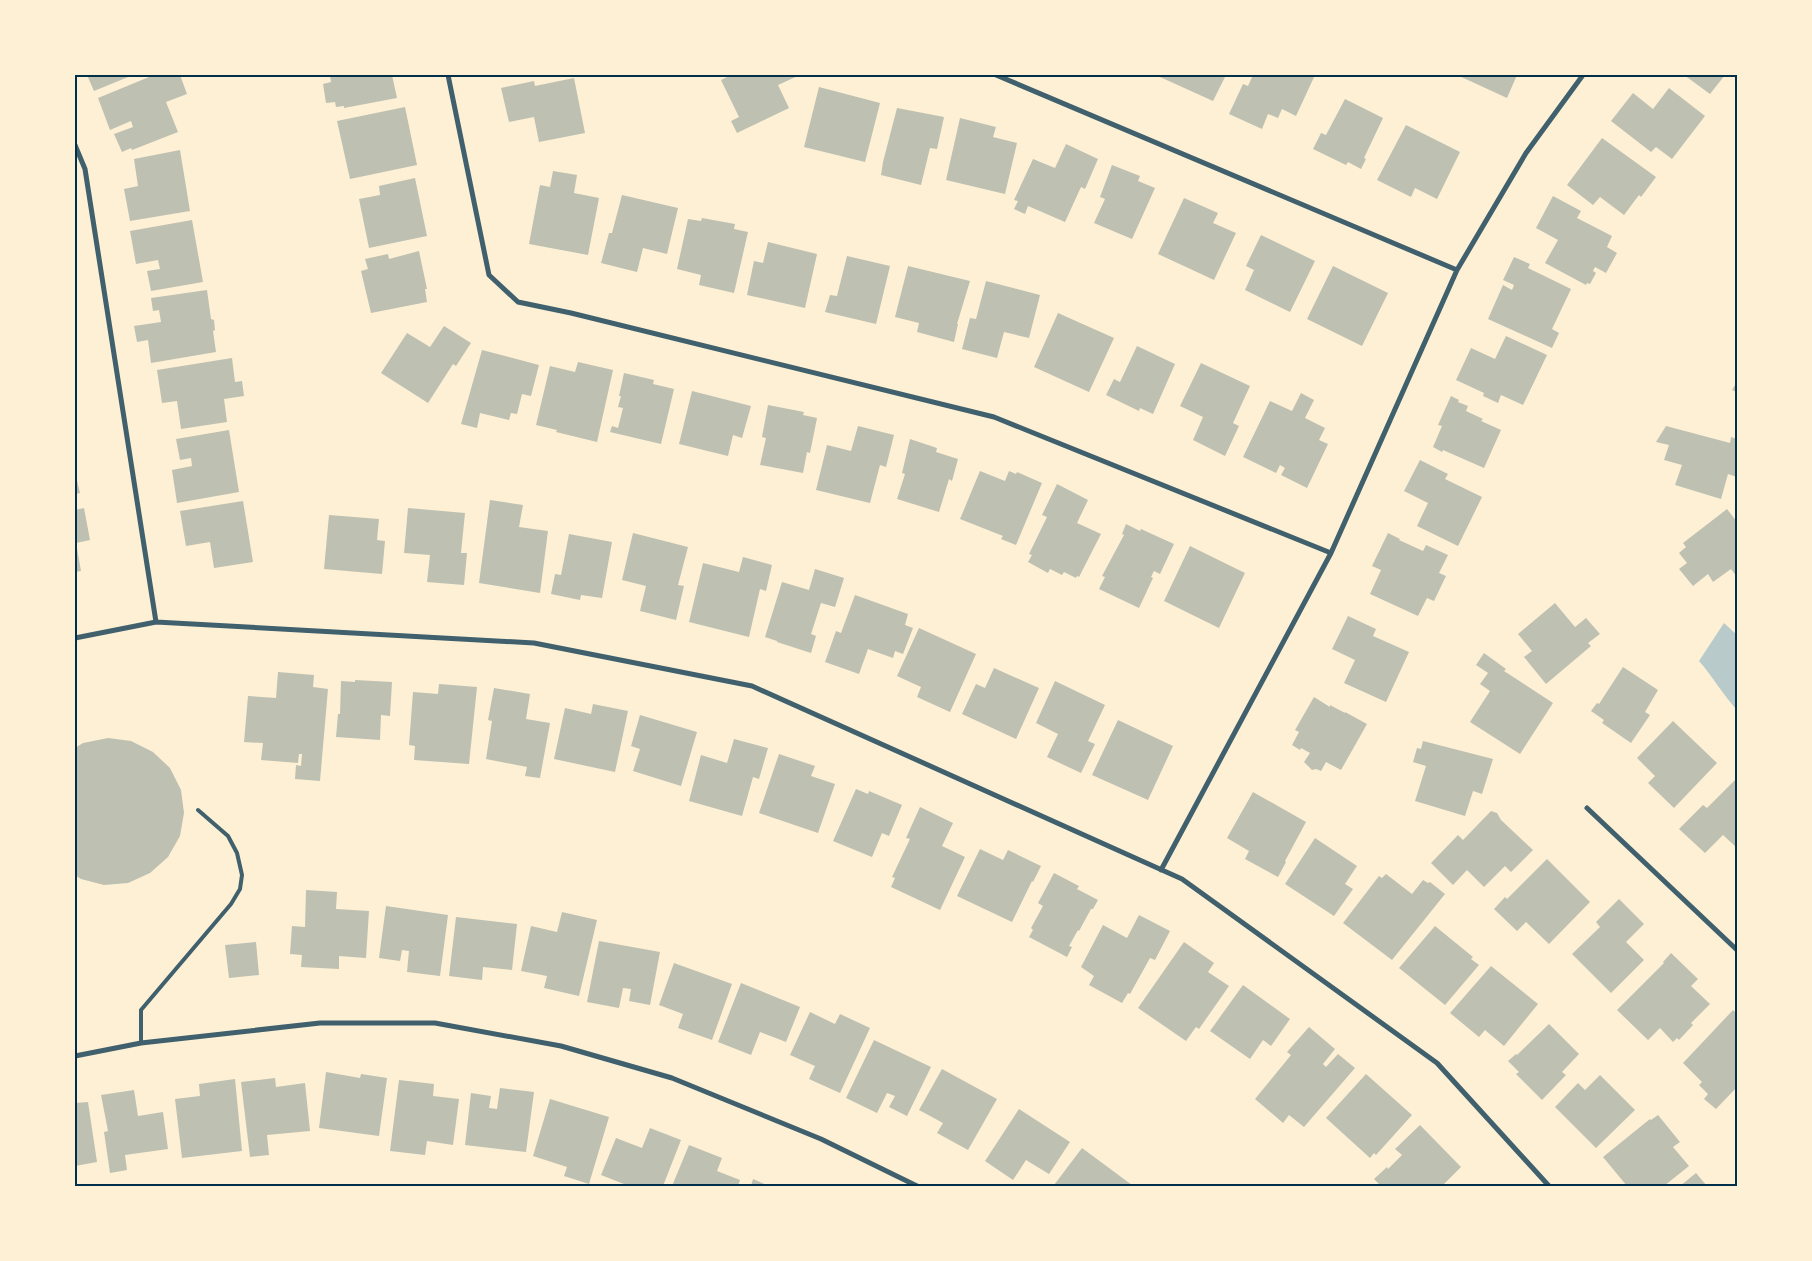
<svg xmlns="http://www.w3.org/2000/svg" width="1812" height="1261" font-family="'Work Sans',sans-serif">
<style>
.green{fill:#b9caca}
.building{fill:#bec0b2}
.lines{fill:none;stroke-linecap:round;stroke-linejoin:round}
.service{stroke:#3f606c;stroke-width:4}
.minor{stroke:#3f606c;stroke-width:5}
.neatline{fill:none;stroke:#003049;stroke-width:2}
</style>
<rect width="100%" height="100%" fill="#fdf0d5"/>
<!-- green -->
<path class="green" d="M1724,623L1737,635V710C1723,695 1713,677 1699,661Z"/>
<!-- building -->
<path class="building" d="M87,75H133L94,91Z
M154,75H180L187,94L166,102L178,132L132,150L131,148L122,152L114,134L133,127L131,121L110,130L98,98Z
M330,75H392L397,98L344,108V106L336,107L335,102L326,103L323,84L331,82Z
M731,75H800L778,85L789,108L737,133L731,121L739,117L721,80Z
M1161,75H1226L1213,101L1160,77Z
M1253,75H1315L1296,116L1282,109L1278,118L1268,114L1262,129L1229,114L1243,84L1248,86Z
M1457,75H1517L1507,98Z
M1684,75H1725L1710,94Z
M574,78L585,133L539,142L534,117L509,122L501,88L534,81L535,86Z
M819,87L880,103L865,162L804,147Z
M1669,88L1705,116L1672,159L1656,147L1651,152L1611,121L1633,93L1653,109Z
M1345,99L1383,118L1364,158L1366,159L1361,169L1348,162L1346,165L1313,149L1321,133L1326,135Z
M405,107L417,165L350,179L337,121Z
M897,108L944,117L937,149L930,148L921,185L881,175L883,162Z
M960,118L996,127L993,137L1017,143L1005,194L946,180Z
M1406,125L1460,152L1437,199L1415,188L1411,197L1377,180Z
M1602,138L1656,177L1641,197L1639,195L1624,215L1600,197L1593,205L1567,185Z
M1066,144L1098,159L1085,189L1081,187L1065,222L1028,206L1025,214L1014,209L1018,201L1014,200L1033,159L1055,168Z
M180,150L190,211L130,221L124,189L138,186L134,159Z
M1112,165L1140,176L1138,181L1155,188L1132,239L1094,223L1105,199L1100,197Z
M553,171L577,175L574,193L599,198L588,255L529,244L540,185L550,187Z
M415,178L427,236L369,248L359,199L380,195L379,186Z
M622,195L678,208L667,254L643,248L637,272L601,263L609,233H612Z
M1553,196L1581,211L1577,218L1612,236L1607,247L1617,253L1606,273L1595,267L1593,271L1596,273L1590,284L1587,283L1586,285L1545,263L1558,240L1536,228Z
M1184,198L1218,213L1213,223L1236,233L1214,280L1158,254Z
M702,218L735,224L734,229L748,232L734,293L699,285L701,275L677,269L688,219L701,221Z
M192,220L203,282L151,291L147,271L160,269L158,260L136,264L130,231Z
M1261,235L1315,261L1290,312L1245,290L1254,270L1246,266Z
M768,242L817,254L805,308L747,295L754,261L763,263Z
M419,251L427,289H425L427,302L371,313L361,271L368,269L365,259L388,254L389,259Z
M847,256L890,266L876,324L825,312L830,295L837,296Z
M1514,257L1530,264L1528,268L1571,289L1552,329L1559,333L1552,348L1488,319L1503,285L1512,290L1514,285L1503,280Z
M908,266L970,281L957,324H958L954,342L917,332L919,323L895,317Z
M1333,266L1388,293L1362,346L1307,319Z
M986,281L1040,295L1029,338L1004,332L997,358L962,349L970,318L976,319Z
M207,290L211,319L214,320L215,330L213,331L216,352L151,363L148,340L137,342L134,326L161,322L159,310L153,311L151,298Z
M1058,313L1114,338L1089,392L1034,367Z
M444,326L471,343L456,366L453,364L428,403L381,373L407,333L430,347Z
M1506,336L1547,355L1523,405L1501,395L1498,403L1483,396L1484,393L1456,380L1471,348L1495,359Z
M1137,346L1175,364L1153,414L1140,408L1139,411L1106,395L1114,379L1120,382Z
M482,350L539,365L531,396L522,394L517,414L511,413L509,420L480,413L477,428L461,424Z
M232,358L235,382L242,381L244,396L224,399L227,422L181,429L177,401L162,403L157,370Z
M578,362L613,370L597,442L556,432L557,430L536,425L550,366L575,372Z
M1201,363L1250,386L1233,423L1239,426L1225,456L1193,440L1203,417L1180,406Z
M624,373L654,380L653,384L674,389L661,444L610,432L612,426L618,428L623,408L618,407L621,396H619Z
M1737,382V392L1732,390Z
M692,391L751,406L742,438L733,435L728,456L679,444Z
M1301,393L1314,400L1305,418L1325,428L1319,440L1328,444L1307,488L1281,475L1285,468L1280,465L1276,473L1243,457L1270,401L1292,411Z
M1451,396L1459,400L1458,402L1468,406L1466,411L1483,419L1481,421L1501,430L1484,468L1443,450L1442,452L1433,447L1442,426L1438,425Z
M768,405L804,412L803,415L817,418L810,453L807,452L803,473L760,465L766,438L762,437Z
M858,426L894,435L886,467L880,465L870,503L816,490L827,445L851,451Z
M1666,426L1730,443L1731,437L1737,439V477L1728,474L1721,499L1675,485L1682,465L1664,460L1669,445L1656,442Z
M229,430L239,492L177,503L172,470L192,466L191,458L180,460L176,439Z
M910,439L937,448L936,452L958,459L952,481L949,479L939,512L897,499L905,474L902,473Z
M1420,460L1448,474L1445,479L1482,497L1458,546L1417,526L1428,503L1404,491Z
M980,471L1005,481L1009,471L1016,474L1017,472L1042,483L1016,545L1001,539L1003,536L960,519Z
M75,472L80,493L75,494Z
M1057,484L1088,500L1077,523L1101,534L1079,577L1077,576L1076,578L1064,572L1062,575L1050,569L1048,573L1028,562L1032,555L1029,554L1047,517L1042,515Z
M490,500L523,505L519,527L548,531L540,593L479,583Z
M243,501L253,562L214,568L210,542L186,546L180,511Z
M84,508L90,540L76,543L81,571L75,572V510Z
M408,508L465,513L461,553H467L464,585L427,582L430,555L404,553Z
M1727,509L1737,522V577L1731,569L1713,582L1708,574L1693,586L1679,569L1687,563L1679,553L1686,547L1683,543Z
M329,515L379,519L377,540L385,541L382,574L324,569Z
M1126,524L1140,531L1141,529L1174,544L1160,574L1154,571L1151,577L1153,578L1139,608L1099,589L1105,577L1102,576L1124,535L1122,534Z
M633,533L688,547L678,585L684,586L676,620L640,611L646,586L622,580Z
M1388,533L1400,539L1399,540L1423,551L1426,545L1448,555L1439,573L1446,576L1434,601L1427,598L1418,616L1370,594L1381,570L1372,566Z
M569,534L612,542L602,598L581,595L580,600L551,594L555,574L561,575Z
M1190,546L1245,573L1219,628L1164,601Z
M743,557L772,565L766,591L760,589L749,637L689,622L703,563L739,572Z
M815,569L844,578L835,607L821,603L811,634L816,636L811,653L777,642V641L765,637L782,582L809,590Z
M855,595L908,614L905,625L913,628L903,654L895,651L893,658L868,649L859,674L825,662L836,631L841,633Z
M1555,603L1575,627L1586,618L1600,634L1588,643L1591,646L1546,684L1524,657L1532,651L1518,634Z
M1348,616L1376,629L1373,636L1409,652L1386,702L1344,683L1355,660L1332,649Z
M919,628L976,654L950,712L917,697L921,687L897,676Z
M1484,653L1506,669L1504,671L1553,703L1520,754L1470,722L1490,691L1480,684L1488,673L1476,665Z
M1623,667L1658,690L1645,712L1650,715L1631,743L1602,723L1604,720L1591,711L1597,703L1599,704Z
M994,668L1039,688L1016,739L962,714L976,684L985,688Z
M278,672L314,675L313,687L328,689L320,781L295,779L296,765L301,766L302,754H299L298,763L261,760L263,743L244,742L248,696L276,698Z
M355,680L392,682L390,716L381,715L380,740L336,737L338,714H340L341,681L355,682Z
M1055,681L1105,705L1088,741L1095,744L1081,773L1047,757L1058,734L1036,723Z
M439,684L477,687L469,764L414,760L415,746L409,745L413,692L438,694Z
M494,688L530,694L526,719L550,723L540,778L525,776L527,767L486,759L492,721L488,720Z
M1314,697L1330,707V705L1345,713V712L1367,724L1341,770L1326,762L1321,771L1316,769L1312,770L1304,762L1310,753L1301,748L1300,750L1292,745L1299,732L1295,730Z
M593,704L628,711L615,772L554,759L565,708L591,714Z
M640,715L697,732L681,786L633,771L640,749L631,746Z
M1118,720L1173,746L1148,800L1092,775Z
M1673,721L1717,763L1674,808L1648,783L1655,776L1637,758Z
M108,738L131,741L153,752L170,768L181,790L184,813L180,836L168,857L150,873L128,883L104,885L81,879L75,875V748L83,743Z
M734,739L768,748L759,779L753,777L742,816L689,801L701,755L727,763Z
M1423,741L1493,759L1482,794L1473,791L1465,816L1415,801L1426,766L1413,762L1417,748L1421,749Z
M779,754L815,766L811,776L835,784L818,833L759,813Z
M1735,780L1737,782V848L1723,835L1705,853L1679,829L1703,805L1707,808Z
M856,789L868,794L869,791L902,805L889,836L882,833L872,857L833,841Z
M1253,792L1306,822L1285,861L1286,862L1278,877L1245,859L1249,851L1227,838Z
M920,807L953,823L942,846L965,857L940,910L891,887L895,878L892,877L910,839L906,838Z
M1491,811L1497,813L1501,820L1533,850L1511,872L1505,866L1484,887L1467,870L1453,885L1431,863L1458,835L1463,840Z
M1315,838L1357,866L1345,884L1353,889L1334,916L1285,884Z
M980,849L1003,860L1008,850L1041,866L1033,882L1032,881L1012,922L957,896Z
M1547,859L1590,902L1549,944L1526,922L1517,931L1494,909L1505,897L1507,899Z
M1054,873L1079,886L1077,889L1098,900L1093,909H1091L1079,931L1078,930L1069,946L1072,947L1067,957L1029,937L1033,930L1031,928L1043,906L1038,903Z
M1386,874L1412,894L1423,880L1428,883L1430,882L1445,894L1392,960L1343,923L1379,876L1382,878Z
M306,890L337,892L336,909L369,911L366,958L339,956V969L301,967L302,955L290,954L292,926L305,927Z
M1619,899L1644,924L1626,942L1644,960L1611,993L1572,954L1600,927L1596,922Z
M386,906L448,915L440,976L407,972L409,951L402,950L400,961L379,958Z
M562,912L597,920L579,996L544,988L547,976L521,971L531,926L557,932Z
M1139,915L1170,931L1155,960L1150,958L1130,994L1128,993L1122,1003L1089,985L1094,976L1081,967L1103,925L1127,938Z
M456,917L517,924L512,970L483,967L482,980L449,976Z
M1435,926L1473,957L1471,959L1479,965L1445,1005L1399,968Z
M599,941L660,952L650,1005L629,1001L631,989L623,988L619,1008L587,1002Z
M256,942L259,975L229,978L225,945Z
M1184,942L1214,963L1208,972L1229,986L1199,1029L1196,1027L1186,1041L1138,1008Z
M1671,953L1698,979L1691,986L1710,1004L1691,1023L1693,1025L1679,1040L1677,1038L1673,1042L1660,1028L1648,1040L1617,1010L1664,963L1663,962Z
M674,963L732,984L712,1040L678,1028L683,1014L659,1005Z
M1491,966L1538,1004L1504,1046L1485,1030L1479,1037L1450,1013Z
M741,983L800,1007L786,1042L760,1032L751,1055L718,1042Z
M1243,985L1290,1019L1271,1046L1263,1040L1250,1059L1210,1031Z
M1733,1010L1737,1014V1087L1716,1109L1704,1099L1708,1094L1699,1085L1702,1082L1683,1063Z
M810,1012L835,1024L840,1014L870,1028L840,1093L809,1079L815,1066L790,1055Z
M1549,1024L1579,1054L1562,1072L1566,1075L1542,1100L1516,1074L1519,1072L1508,1061L1516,1054L1517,1055Z
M1309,1027L1335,1049L1323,1064L1326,1067L1338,1054L1355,1068L1304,1127L1289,1115L1283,1123L1255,1099L1291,1055L1287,1052Z
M874,1040L931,1067L907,1116L889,1107L895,1096L887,1093L877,1113L846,1098Z
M942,1069L997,1099L968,1150L937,1133L943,1123L919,1110Z
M326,1072L360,1078L361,1074L387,1078L379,1136L319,1128Z
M1366,1074L1412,1115L1376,1155L1374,1153L1370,1158L1326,1118Z
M1600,1075L1635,1110L1596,1148L1555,1107L1578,1083L1585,1090Z
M275,1078L276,1087L305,1083L310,1131L267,1135L269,1155L250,1157L241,1082Z
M235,1079L242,1151L182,1158L175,1099L200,1096L199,1084Z
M399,1080L434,1084L433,1096L459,1099L453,1145L427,1141L425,1155L390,1151Z
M500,1088L534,1092L526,1152L465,1145L471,1093L491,1096L489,1108L497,1109Z
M134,1090L138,1116L163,1112L168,1149L125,1155L127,1170L110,1173L104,1132L108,1131L101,1095Z
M550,1099L609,1117L589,1184L564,1176L567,1167L533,1156Z
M88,1102L97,1162L75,1166V1103Z
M1019,1109L1070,1142L1049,1174L1026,1160L1013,1180L985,1161Z
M1658,1115L1680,1142L1673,1147L1689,1166L1664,1186H1627L1603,1157L1650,1119L1651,1120Z
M1420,1125L1461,1167L1442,1186H1381L1374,1179L1387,1167L1388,1169L1402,1155L1395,1149Z
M650,1128L681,1140L663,1186H629L601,1175L616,1138L642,1148Z
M689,1145L722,1158L717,1171L740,1180L738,1186H672Z
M1082,1148L1132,1185L1131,1186L1054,1185Z
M1696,1173L1707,1186H1680Z
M753,1179L769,1186H751Z"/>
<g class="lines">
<!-- service -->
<path class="service" d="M141,1043V1010L231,904L240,889L242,875L237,853L228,836L198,810"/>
<!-- minor -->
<path class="minor" d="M448,75L489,275L518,302L571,313L994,417L1331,553
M996,75L1457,270
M75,145L85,169L156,622
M75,638L156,622L534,643L752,686L1182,879L1437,1063L1549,1186
M1587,808L1737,950
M1161,870L1331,553L1457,270L1526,153L1583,75
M75,1056L141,1043L320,1023H435L561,1046L672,1078L821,1139L917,1186"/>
</g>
<!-- border -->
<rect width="1812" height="1261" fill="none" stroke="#fdf0d5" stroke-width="152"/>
<rect x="76" y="76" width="1660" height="1109" class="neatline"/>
</svg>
